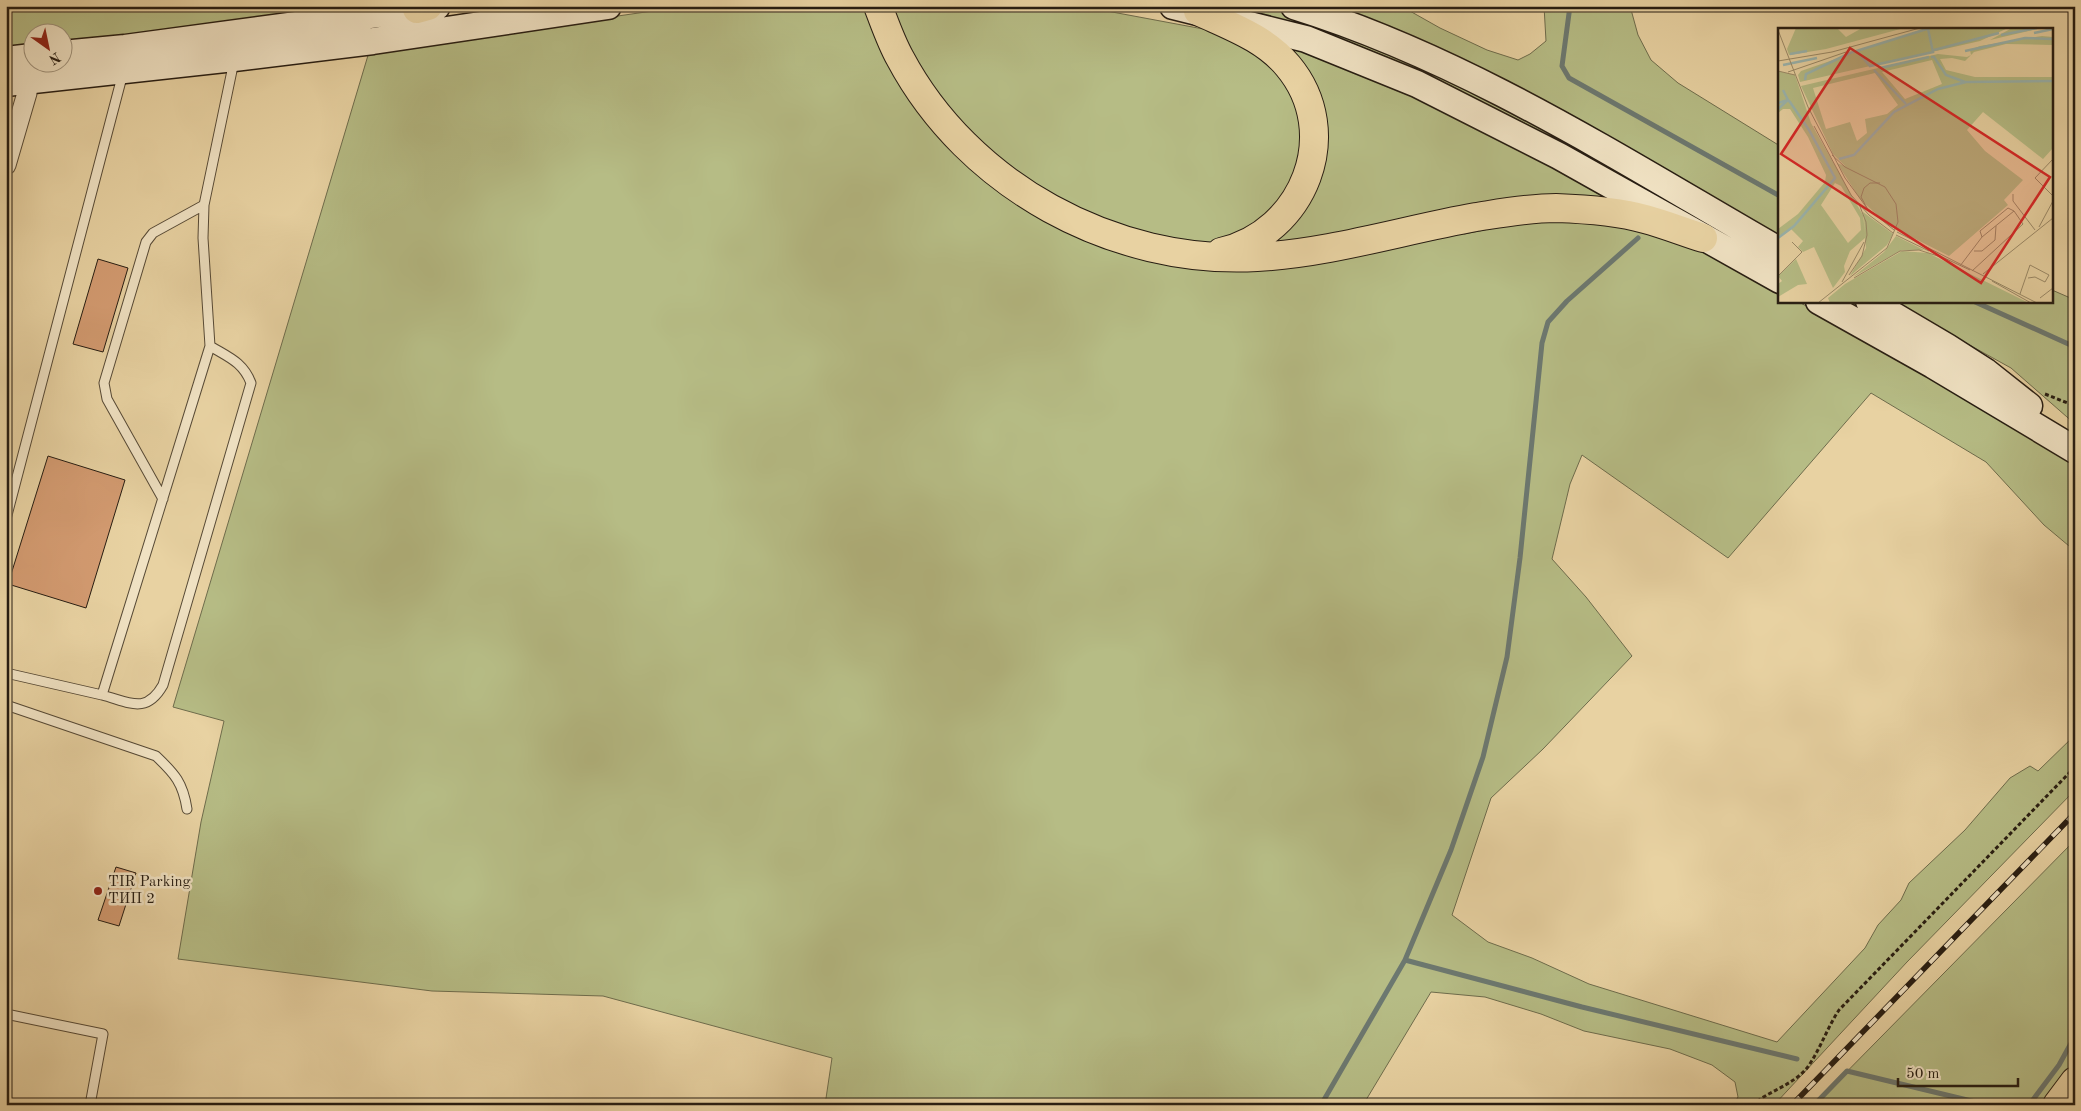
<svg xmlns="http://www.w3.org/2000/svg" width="2081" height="1111" font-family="'Old Standard TT',serif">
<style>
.green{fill:#b6bc85;stroke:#6e6c4c}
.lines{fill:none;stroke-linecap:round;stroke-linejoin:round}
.stream{stroke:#6c7870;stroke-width:5}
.building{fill:#d39b71;stroke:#271d12}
.lane-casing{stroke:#574a36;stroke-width:11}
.street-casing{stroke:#574a36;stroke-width:21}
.secondary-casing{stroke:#271d12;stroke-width:29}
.primary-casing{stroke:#271d12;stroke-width:30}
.highway-casing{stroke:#271d12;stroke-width:30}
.path{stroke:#271d12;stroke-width:3;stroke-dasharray:4 2.5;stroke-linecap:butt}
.lane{stroke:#f0e2c3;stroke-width:9}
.street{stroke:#f0e2c3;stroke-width:19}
.secondary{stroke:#f0e2c3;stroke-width:26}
.primary{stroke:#e8d2a2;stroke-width:28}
.highway{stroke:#e8d2a2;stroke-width:28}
.rail-casing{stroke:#271d12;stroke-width:5.5}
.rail{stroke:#f0e2c3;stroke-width:4;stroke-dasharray:11;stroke-linecap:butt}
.poi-dot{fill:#8f2418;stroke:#f0e2c3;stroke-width:2}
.labels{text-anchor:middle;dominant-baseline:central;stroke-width:5;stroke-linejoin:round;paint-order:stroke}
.poi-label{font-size:15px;fill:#271d12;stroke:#f0e2c3;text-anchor:start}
.inset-river{fill:none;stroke:#9ab5af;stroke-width:2.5}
.inset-road{fill:none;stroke:#9b8a68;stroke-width:1}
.view{fill:#d62828;fill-opacity:0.15;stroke:#d62828;stroke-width:2.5}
.inset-edge{fill:none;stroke:#271d12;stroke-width:2.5}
</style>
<rect width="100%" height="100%" fill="#e8d2a2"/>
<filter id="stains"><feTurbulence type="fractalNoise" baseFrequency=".004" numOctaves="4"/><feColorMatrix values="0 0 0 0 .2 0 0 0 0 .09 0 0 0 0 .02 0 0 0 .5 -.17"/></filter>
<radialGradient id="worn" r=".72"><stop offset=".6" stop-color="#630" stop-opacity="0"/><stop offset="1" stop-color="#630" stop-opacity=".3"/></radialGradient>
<!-- green -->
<path class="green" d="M6,6H353L63,45L62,32H32V49L6,51Z
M687,6H1080L1289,45L1376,73L1629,203L1468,215L1464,234L1509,225L1556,219L1615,225L1697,246L1780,292V301H1797L1901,358L2075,461V551L2044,525L1986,462L1871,393L1728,558L1582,455L1570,484L1552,559L1586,597L1632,656L1543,749L1491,798L1452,915L1488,942L1532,958L1589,984L1777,1042L1865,948L1878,925L1901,900L1909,883L1965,830L2010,778L2030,766L2038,771L2075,735V790L1907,962L1774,1105H1733L1738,1097L1735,1082L1712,1065L1670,1049L1584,1031L1541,1014L1485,997L1431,992L1363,1105H825L832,1058L603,996L432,991L178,959L201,822L224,721L173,707L369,52Z
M1224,6H1262L1335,28L1540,123L1780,260V268Z
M1330,6H1401L1440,28L1487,50L1518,60L1530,54L1546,41L1544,6H1630L1638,35L1651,60L1678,83L1780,146V239Z
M2052,290L2075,300V424L2011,368L1890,301H2052Z
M2075,840V1062L2043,1105H1814Z"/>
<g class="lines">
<!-- stream -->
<path class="stream" d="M1570,6L1562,66L1569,78L1780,196
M1973,301L2075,347
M1405,960L1582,1007L1797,1059
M1321,1105L1405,960L1451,850L1483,757L1507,657L1520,558L1542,343L1548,322L1567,301L1638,238
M1767,1105L1768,1104
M1814,1105L1847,1071L1988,1105
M2029,1105L2059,1065L2075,1036"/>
</g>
<!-- building -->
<path class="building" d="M98,259L128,268L103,352L73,344Z
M48,456L125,480L86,608L8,584Z
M116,867L136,873L119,926L98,920Z"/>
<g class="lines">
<defs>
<path id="lane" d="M163,499L107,399L104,383L146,242L153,233L204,205
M6,519L123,73
M6,673L102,695L210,346L203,238L204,205L234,61
M102,695C129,702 146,715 163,685L251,383C243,362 228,357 210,346
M6,705L156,756C175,774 183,783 187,809
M6,1014L103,1034L90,1105"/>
<path id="street" d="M6,165L27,93L29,70"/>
<path id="secondary" d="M1173,6L1306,39L1417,84L1559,156L1780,280
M1294,6C1468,60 1623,161 1780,251
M62,54L125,48L437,6
M6,60L32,57
M6,83L234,58L373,41L608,6
M1819,301L1933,365L2075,450
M1869,301L1947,347L1986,372L2029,406"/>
<path id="primary" d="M878,6C885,24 891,42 900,58C968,186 1114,265 1257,257C1331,253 1403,230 1476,217C1502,213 1529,208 1556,208C1585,209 1617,211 1645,219C1664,224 1684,232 1703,238
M417,9L428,6
M1198,11C1230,26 1265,38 1288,66C1344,133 1304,233 1221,252"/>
<path id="highway" d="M2057,1105L2075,1081"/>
</defs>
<!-- lane casing -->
<use href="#lane" class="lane-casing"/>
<!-- street casing -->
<use href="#street" class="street-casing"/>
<!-- secondary casing -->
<use href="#secondary" class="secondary-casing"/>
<!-- primary casing -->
<use href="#primary" class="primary-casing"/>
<!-- highway casing -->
<use href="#highway" class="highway-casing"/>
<!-- path -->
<path class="path" d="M2045,394L2075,406
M1752,1105C1769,1091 1793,1085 1807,1068C1820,1050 1827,1028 1839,1010L2075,767"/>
<!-- lane -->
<use href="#lane" class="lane"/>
<!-- street -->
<use href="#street" class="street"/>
<!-- secondary -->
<use href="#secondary" class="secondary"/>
<!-- primary -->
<use href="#primary" class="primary"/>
<!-- highway -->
<use href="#highway" class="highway"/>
<defs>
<path id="rail" d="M1792,1105L2075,813"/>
</defs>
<!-- rail casing -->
<use href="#rail" class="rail-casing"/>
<!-- rail -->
<use href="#rail" class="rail"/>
</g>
<!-- markers -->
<circle class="poi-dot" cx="98" cy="891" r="5"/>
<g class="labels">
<!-- poi labels -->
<g class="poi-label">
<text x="108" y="882">TIR Parking<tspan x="108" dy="17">ТИП 2</tspan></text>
</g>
</g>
<!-- overview -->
<g transform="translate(1778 28)">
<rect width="275" height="275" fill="#e8d2a2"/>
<path d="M18,0H59L68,9L84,0H126L48,21L11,27L9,21ZM148,0H230L202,13L22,54L20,47L23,43ZM234,0H263L212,12ZM264,8L275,9V17L228,16L196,24L187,33L174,30L162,31L168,42L197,49H275V120L265,131L205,84L189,102L207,123L245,152L226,172L230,177L171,228L110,197L82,171L59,135L67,138L55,126L23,58L160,26L189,29L193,27L192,22L202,18ZM154,32L164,56L127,71L104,44ZM97,45L120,77L109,86L87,91L89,105L79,113L72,94L48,101L35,60ZM0,43L17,47L33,95L86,189L87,210L72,223L66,238L67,244L55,260L36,219L25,224L20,219L25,213L13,201L0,210V201L20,186L47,154L48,147L30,109L12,81H5L0,85ZM57,155L63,158L82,190L83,202L70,215L43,177ZM85,184L115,206L109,217L72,248L88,220ZM118,208L146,222H124L75,249L106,224ZM124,223L150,225L251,275H52L50,270L67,256ZM18,231L29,256L20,257L0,269V256L4,253L0,248Z" fill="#b6bc85" fill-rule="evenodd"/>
<path class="inset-river" d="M256,5L275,1M223,7L259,0M156,22L221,5M79,23L92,38L155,24L150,1M187,23L247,10L275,11M12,26L29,23M153,29H156L168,47L187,54M5,37L39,30M102,40L151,29M96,42L128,76M27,52L28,46L72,25L152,0M0,75L10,72L12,74L31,102L57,150L16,198L0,210M0,81L10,72L5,62M61,131L76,127L116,84L160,61L188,54L275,53"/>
<path class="inset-road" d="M0,2L30,79L67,150L89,180L116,202M0,33L54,24L142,0M0,43L17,47M10,44L68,24M36,98L73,167L91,187L115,205M275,131L257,150L275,168M235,166V173L257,202M89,180L83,169L86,160L92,155H102M261,199L275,173M119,204L259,275M118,207L151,223M204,209L202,203L230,180L236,183M196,223H204L217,212L218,198M162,228L192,242M182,238L204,209L236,183L245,196L194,243M205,246L275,190M71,247L84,228L89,207L88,194L81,176M0,248L24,224L14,214M76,250L122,223L141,222L163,229M214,253L253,275M64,254L86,214M242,266L252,237L271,247L267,254L257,249L250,250M262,270L275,260M40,275L109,220L120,194L118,176L107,159L67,139L54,127"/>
<path class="view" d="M72,20L272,149L203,255L3,126Z"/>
<rect width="275" height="275" class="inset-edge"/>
</g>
<!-- margin -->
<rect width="2081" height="1111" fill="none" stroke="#e8d2a2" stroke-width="25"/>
<rect x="8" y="8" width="2066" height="1096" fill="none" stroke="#271d12" stroke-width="2.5"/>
<rect x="12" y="12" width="2056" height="1086" fill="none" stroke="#271d12"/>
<!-- north arrow -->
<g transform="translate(48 48) rotate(147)"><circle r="24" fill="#f0e2c3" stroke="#a0937c"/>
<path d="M0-4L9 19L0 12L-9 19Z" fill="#8f2418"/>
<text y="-8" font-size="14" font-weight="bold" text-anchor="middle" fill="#271d12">N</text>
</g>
<!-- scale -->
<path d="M1898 1078v8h120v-8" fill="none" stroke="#271d12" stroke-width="2.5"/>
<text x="1906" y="1078" font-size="15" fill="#271d12" stroke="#f0e2c3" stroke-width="4" paint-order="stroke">50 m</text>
<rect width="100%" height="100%" filter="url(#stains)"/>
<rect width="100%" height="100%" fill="url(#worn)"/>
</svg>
